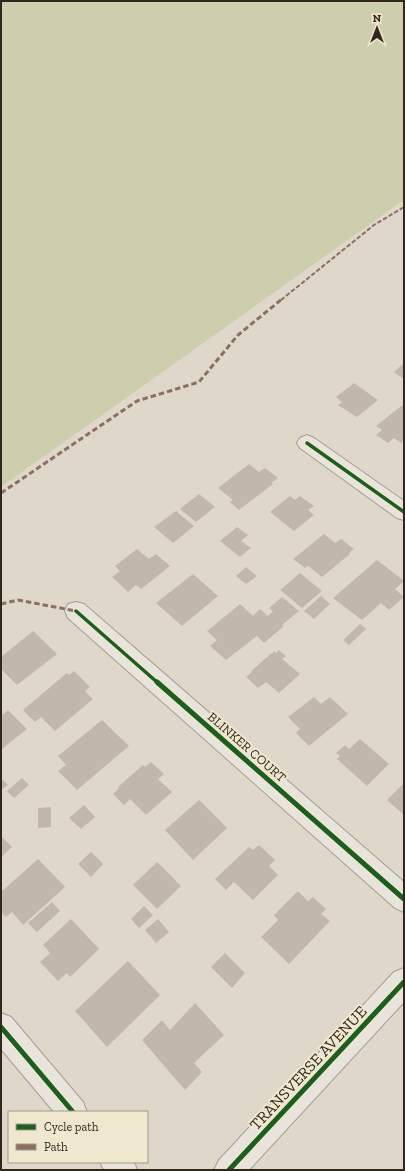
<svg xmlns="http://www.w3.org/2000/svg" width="405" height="1171" font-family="'Zilla Slab',serif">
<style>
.green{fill:#cdcead}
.building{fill:#c2b7ab}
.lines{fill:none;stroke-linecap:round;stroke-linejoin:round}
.minor-casing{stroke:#a49d93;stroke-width:2}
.minor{fill:#e8e4db;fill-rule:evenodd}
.quiet-far1{stroke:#8d6e63;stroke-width:2;stroke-dasharray:4.5 2;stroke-linecap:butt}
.quiet{stroke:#8d6e63;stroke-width:3;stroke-dasharray:5.5 3;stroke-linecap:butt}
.cycleway-far1-casing{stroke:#f0e7cf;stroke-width:6}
.cycleway-casing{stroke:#f0e7cf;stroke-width:8}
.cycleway-far1{stroke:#1b5e20;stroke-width:3.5}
.cycleway{stroke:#1b5e20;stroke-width:5}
.labels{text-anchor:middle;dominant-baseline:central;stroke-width:4;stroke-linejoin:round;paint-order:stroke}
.street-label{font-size:13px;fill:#31271d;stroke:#f0e7cf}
.near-street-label{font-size:16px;fill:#31271d;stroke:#f0e7cf}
</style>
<rect width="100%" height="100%" fill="#dfd8ca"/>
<!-- green -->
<path class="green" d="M1,1H404V200L1,487Z"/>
<!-- building -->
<path class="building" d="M404,363V379L394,372Z
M354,383L378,400L357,417L338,405L342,402L336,397Z
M404,404V440L401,443L394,438L388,443L376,435L382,430L376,426Z
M249,464L259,472L265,468L278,478L271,483L273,484L239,510L230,502L233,500L218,488Z
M199,494L215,507L196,522L180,509Z
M290,496L295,500L300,496L314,506L308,510L314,515L294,531L270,512Z
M176,511L194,526L173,543L154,527Z
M237,527L248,535L241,541L251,548L240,557L220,541Z
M324,534L335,543L341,539L354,549L349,553L350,554L322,577L308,566L305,568L293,559Z
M137,549L149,559L156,554L170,566L141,589L136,585L128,592L112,577L120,571L115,566Z
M377,560L404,581L395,589L404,597L389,610L381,603L362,620L333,598Z
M246,567L257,576L246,584L236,576Z
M300,573L322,591L302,608L280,590Z
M193,574L218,596L182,626L156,603Z
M321,596L330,604L314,619L304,611Z
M282,597L299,611L282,625L284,626L264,643L257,636L226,660L210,646L217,640L207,631L240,604L253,616L260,609L268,616L273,611L269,608Z
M360,624L366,629L349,645L343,640Z
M33,631L57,654L17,685L1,669V657Z
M279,650L286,656L282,659L300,674L279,693L266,682L258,688L246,677L252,672L251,671L274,651L276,653Z
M74,671L90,687L85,691L93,699L55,731L41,717L35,722L23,710L67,673L69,675Z
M314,697L321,704L330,697L348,714L309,746L296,733L300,729L288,717Z
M8,710L27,729L2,749L1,716Z
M102,720L129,746L77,790L58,771L66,765L58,756Z
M360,739L389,764L367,786L337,759L340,756L336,753L345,745L349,749Z
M151,762L164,774L158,779L172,792L146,815L130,799L124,805L113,794L119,788L118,787L143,765L145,767Z
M1,778L8,785L1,790Z
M22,778L29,785L14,798L7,791Z
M404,783V815L387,800Z
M199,800L227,828L193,860L165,830Z
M84,805L95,817L81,829L69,818Z
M51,807V827L38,828V808Z
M1,836L12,847L1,857Z
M259,845L275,860L269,866L278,875L253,900L234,882L226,890L215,879L249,847L253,850Z
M91,852L103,864L91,877L78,864Z
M38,859L65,887L23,925L12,912L6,917L1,912V892Z
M157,862L181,886L157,909L133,885Z
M298,891L308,901L313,897L326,909L321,914L330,921L289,964L261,937L278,920L274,915Z
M52,902L60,911L37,932L28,923Z
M144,906L153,915L139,928L131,919Z
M71,919L99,949L70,977L67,973L58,981L40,962L50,953L43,945Z
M158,919L169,932L156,943L145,930Z
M225,953L245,973L232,988L211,967Z
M128,961L160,995L107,1047L75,1011Z
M195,1003L224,1035L194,1063L202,1072L185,1090L142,1040L162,1020L170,1030Z"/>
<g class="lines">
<defs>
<path id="minor" d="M307,435L314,438L404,501V520L397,518L300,448L297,443L300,438Z
M76,602L84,604L404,882V912L395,908L68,618L65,611L68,604Z
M404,968V1002L249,1170H214L219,1160L394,972Z
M1,1013L11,1017L83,1102L87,1112H54L1,1049Z
M100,1162H134L137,1170H104Z"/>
</defs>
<!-- minor casing -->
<use href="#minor" class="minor-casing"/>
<!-- minor -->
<use href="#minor" class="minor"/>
<!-- quiet-far1 -->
<path class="quiet-far1" d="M281,300L374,225L404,207"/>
<!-- quiet -->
<path class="quiet" d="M1,493L137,401L199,382L238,335L282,299
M1,604L18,600L76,611"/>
<defs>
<path id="cycleway-far1" d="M307,443L404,512
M76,611L158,683"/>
<path id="cycleway" d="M157,682L404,899
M1,1027L73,1112
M229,1170L404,982"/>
</defs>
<!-- cycleway-far1 casing -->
<use href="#cycleway-far1" class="cycleway-far1-casing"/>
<!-- cycleway casing -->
<use href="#cycleway" class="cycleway-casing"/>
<!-- cycleway-far1 -->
<use href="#cycleway-far1" class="cycleway-far1"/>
<!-- cycleway -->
<use href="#cycleway" class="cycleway"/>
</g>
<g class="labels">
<!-- street labels -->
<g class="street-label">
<text transform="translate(247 747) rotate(41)">BLINKER COURT</text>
</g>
<!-- near-street labels -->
<g class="near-street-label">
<text transform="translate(308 1068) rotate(-47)">TRANSVERSE AVENUE</text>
</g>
</g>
<!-- border -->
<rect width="405" height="1171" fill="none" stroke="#31271d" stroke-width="4"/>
<!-- legend -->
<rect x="8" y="1111" width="140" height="52" fill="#f0e7cf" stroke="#a49a88"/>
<rect x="16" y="1124" width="20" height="6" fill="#1b5e20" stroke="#a49a88"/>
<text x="44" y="1131" font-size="12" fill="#31271d">Cycle path</text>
<rect x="16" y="1144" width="20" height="6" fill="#8d6e63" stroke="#a49a88"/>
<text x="44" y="1151" font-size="12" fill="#31271d">Path</text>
<!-- north arrow -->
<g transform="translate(377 28)" stroke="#f0e7cf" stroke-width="3" paint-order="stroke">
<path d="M0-3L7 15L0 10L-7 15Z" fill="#31271d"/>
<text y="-6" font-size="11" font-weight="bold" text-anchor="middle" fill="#31271d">N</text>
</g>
</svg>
